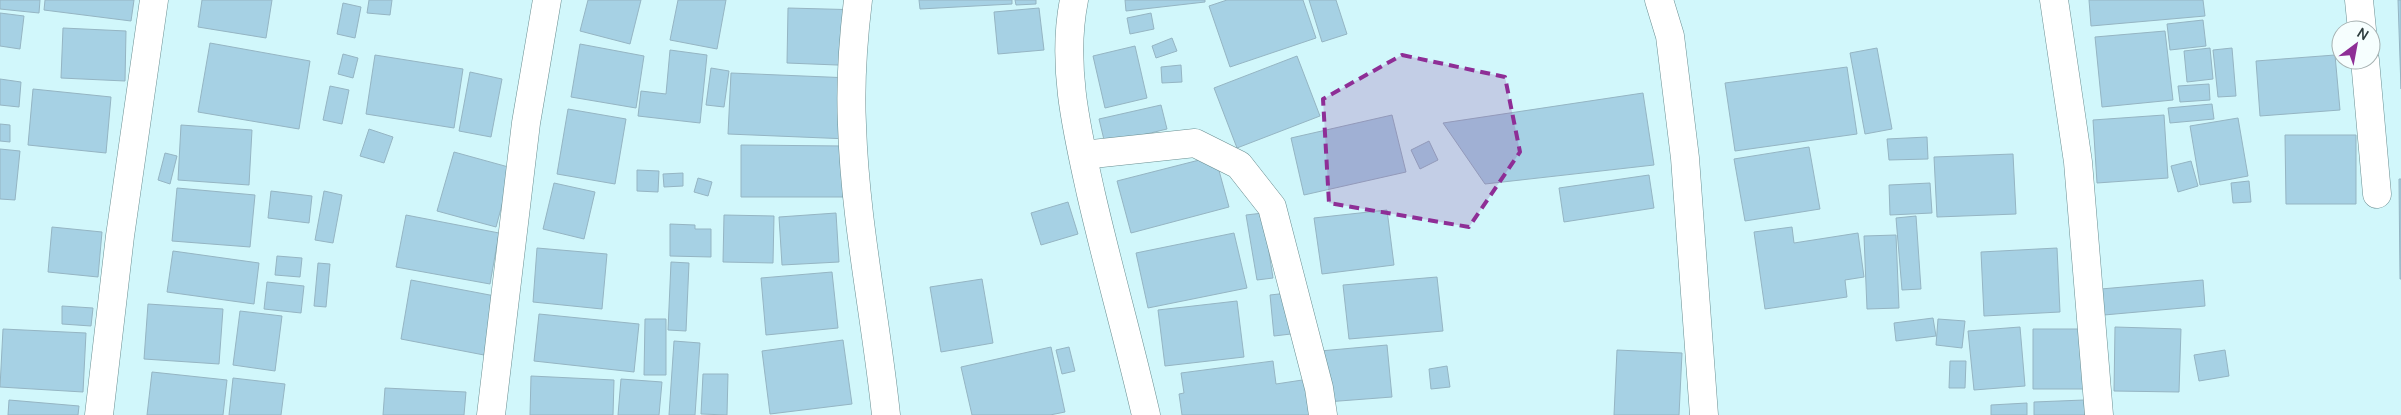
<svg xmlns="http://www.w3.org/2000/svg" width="2401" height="415" font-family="Manrope,sans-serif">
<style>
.building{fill:#a6d1e4;stroke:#95b5c3}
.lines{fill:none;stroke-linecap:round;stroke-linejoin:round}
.minor-casing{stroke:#6a8e91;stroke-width:29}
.minor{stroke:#fff;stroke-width:28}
.marked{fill:#8e2e96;fill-opacity:0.2;stroke:#8e2e96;stroke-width:4;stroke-dasharray:10 6;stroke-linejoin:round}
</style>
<rect width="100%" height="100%" fill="#d1f7fb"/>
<!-- building -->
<path class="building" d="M0,0H40L39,13L0,9Z
M45,0H134L131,21L44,10Z
M202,0H272L266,38L198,27Z
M369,0H392L390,15L367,13Z
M588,0H641L630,44L580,31Z
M678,0H726L717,49L670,40Z
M919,0H1012V4L920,9Z
M1015,0H1036V4L1016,5Z
M1125,0H1205V2L1126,11Z
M1227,0H1303L1316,38L1230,67L1209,6Z
M1309,0H1336L1347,34L1322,42Z
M2089,0H2203L2205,16L2091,26Z
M2398,0H2401V89Z
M343,3L361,7L355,38L337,34Z
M788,8L863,10L862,66L787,63Z
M1039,8L1044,50L998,54L994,12Z
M0,13L24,16L20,49L0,46Z
M1151,13L1154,29L1130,34L1127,18Z
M2203,20L2206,46L2170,50L2167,24Z
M63,28L126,31L125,81L61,78Z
M2165,31L2173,100L2102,107L2095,37Z
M1172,38L1177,51L1156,58L1152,46Z
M210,43L310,61L299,129L198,112Z
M580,44L644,56L636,108L571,97Z
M1135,46L1147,98L1105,108L1093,56Z
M1877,48L1892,129L1865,134L1850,53Z
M2210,48L2213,79L2187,82L2184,51Z
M2232,48L2236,96L2218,97L2213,50Z
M670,50L707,55L700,123L638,116L641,91L666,94Z
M343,54L358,58L353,78L338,74Z
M375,55L463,69L454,128L366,114Z
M2335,55L2340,110L2260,116L2256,61Z
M1297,56L1320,116L1237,148L1214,88Z
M1181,65L1182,82L1162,83L1161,67Z
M1847,67L1857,134L1735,151L1725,83Z
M711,68L729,71L724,107L706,105Z
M470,72L502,79L491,137L459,131Z
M731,73L851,78L849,139L728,134Z
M0,79L21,82L19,107L0,105Z
M2209,84L2210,100L2180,102L2178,86Z
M330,86L349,90L342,124L323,120Z
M33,89L111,97L106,153L28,145Z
M1643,93L1654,165L1485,184L1443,123Z
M2212,104L2214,119L2170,123L2168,108Z
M1161,105L1167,129L1105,144L1099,119Z
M568,109L626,119L615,184L557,174Z
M1392,115L1406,172L1304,195L1291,138Z
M2164,115L2168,178L2097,183L2093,120Z
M2238,118L2248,176L2200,185L2190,126Z
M0,124L10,125V142L0,141Z
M181,125L252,130L249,185L178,180Z
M369,129L393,137L384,163L360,156Z
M2285,135H2356V204H2286Z
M1927,137L1928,159L1889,160L1887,139Z
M1429,141L1438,160L1420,169L1411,150Z
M741,145L843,146V197H741Z
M1809,147L1820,209L1745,221L1734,159Z
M0,149L20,151L15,200L0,199Z
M454,152L512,168L496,227L437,211Z
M165,153L177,156L170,184L158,180Z
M2013,154L2016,214L1937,217L1934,157Z
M1215,156L1229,207L1131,233L1117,181Z
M2191,161L2198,186L2178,192L2171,166Z
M637,170L659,171L658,192L637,191Z
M683,173V186L664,187L663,174Z
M1649,175L1654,208L1564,222L1559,188Z
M698,178L712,182L708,196L694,192Z
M2399,179H2401V279H2400Z
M2249,181L2251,202L2233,203L2231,183Z
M554,183L595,192L584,239L543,229Z
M1930,183L1932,213L1890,215L1889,185Z
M177,188L255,195L250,247L172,241Z
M271,191L312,196L309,223L268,218Z
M324,191L342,195L333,243L315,240Z
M1068,202L1078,234L1041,245L1031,213Z
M1387,210L1394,265L1322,274L1314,218Z
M836,213L839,262L782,265L779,217Z
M1263,213L1273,278L1257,280L1246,215Z
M406,215L499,233L490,284L396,267Z
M724,215L774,216L773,263L723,262Z
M1916,216L1921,289L1902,290L1896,218Z
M670,224L695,225V229H711V257L670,256Z
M52,227L102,232L98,277L48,272Z
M1792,227L1794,243L1858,233L1864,277L1845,280L1847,297L1765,309L1754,232Z
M1234,233L1247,288L1148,308L1136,253Z
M1896,235L1899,308L1867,309L1864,236Z
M537,248L607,254L602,309L533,302Z
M2057,248L2060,312L1984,316L1981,252Z
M173,251L259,263L254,304L167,292Z
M277,256L302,258L300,277L275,275Z
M671,262L689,263L686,331L668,330Z
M318,263L330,264L326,307L314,306Z
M832,272L838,328L766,335L761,278Z
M1437,277L1443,331L1349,339L1343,285Z
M982,279L993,343L941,352L930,287Z
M411,280L495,296L484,355L401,339Z
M2203,280L2205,306L2104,315L2101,289Z
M267,282L304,286L301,313L264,309Z
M1288,293L1291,334L1274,336L1270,295Z
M1237,301L1244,357L1165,366L1158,310Z
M148,304L223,309L219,364L144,359Z
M62,306L93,308L91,326L62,324Z
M240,311L282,316L275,371L233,365Z
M539,314L639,324L634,372L534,361Z
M1933,318L1936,336L1896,341L1894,323Z
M645,319H666V375H644Z
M1938,319L1965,321L1962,348L1936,345Z
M2020,327L2025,386L1974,390L1968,331Z
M2115,327L2181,329L2179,392L2114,391Z
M3,329L86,333L83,392L0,387Z
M2033,329H2085L2086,389H2033Z
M843,340L852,404L770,414L762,351Z
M674,341L700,343L695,415H669Z
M1387,345L1392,397L1326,402L1320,351Z
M1051,347L1065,412L1050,415H972L961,367Z
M1069,347L1075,371L1062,374L1056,350Z
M1617,350L1682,353L1679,415H1614Z
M2225,350L2229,376L2199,381L2194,355Z
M1273,361L1276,384L1309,379L1310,415H1182L1179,394L1184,393L1181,373Z
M1950,361H1966L1965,388H1949Z
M1447,366L1450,387L1431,389L1429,369Z
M152,372L227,380L223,415H147Z
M703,374H728L727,415L701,414Z
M531,376L614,380L613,415H530Z
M233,378L285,384L281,415H229Z
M621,379L662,382L659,415H618Z
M385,388L466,392L464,415H383Z
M9,400L79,406L78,415H8Z
M2084,400L2085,415H2034V402Z
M2027,403V415H1991V405Z"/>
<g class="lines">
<defs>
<path id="minor" d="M858,0C853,41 850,84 852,125C855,222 876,318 886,415
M1074,0C1061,65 1077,131 1091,194C1108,268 1129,341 1146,415
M1659,0L1670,36L1685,158L1704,415
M2054,0L2078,162L2099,415
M2359,0L2362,30
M2365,60L2377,194
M1083,155L1195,143L1239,165L1272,207L1319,388L1323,415
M99,415L120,236L154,0
M491,415L526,123L547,0"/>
</defs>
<!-- minor casing -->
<use href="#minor" class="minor-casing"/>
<!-- minor -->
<use href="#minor" class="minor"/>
</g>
<!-- marked area -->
<path class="marked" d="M1402,55L1505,77L1520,152L1469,227L1329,203L1323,99Z"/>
<!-- north arrow -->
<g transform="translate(2356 45) rotate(32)"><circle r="24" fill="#f6fefe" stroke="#a6b1b1"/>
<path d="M0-4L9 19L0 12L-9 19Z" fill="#8e2e96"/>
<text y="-8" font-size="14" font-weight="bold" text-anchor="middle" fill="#2e3d3e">N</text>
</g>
</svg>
